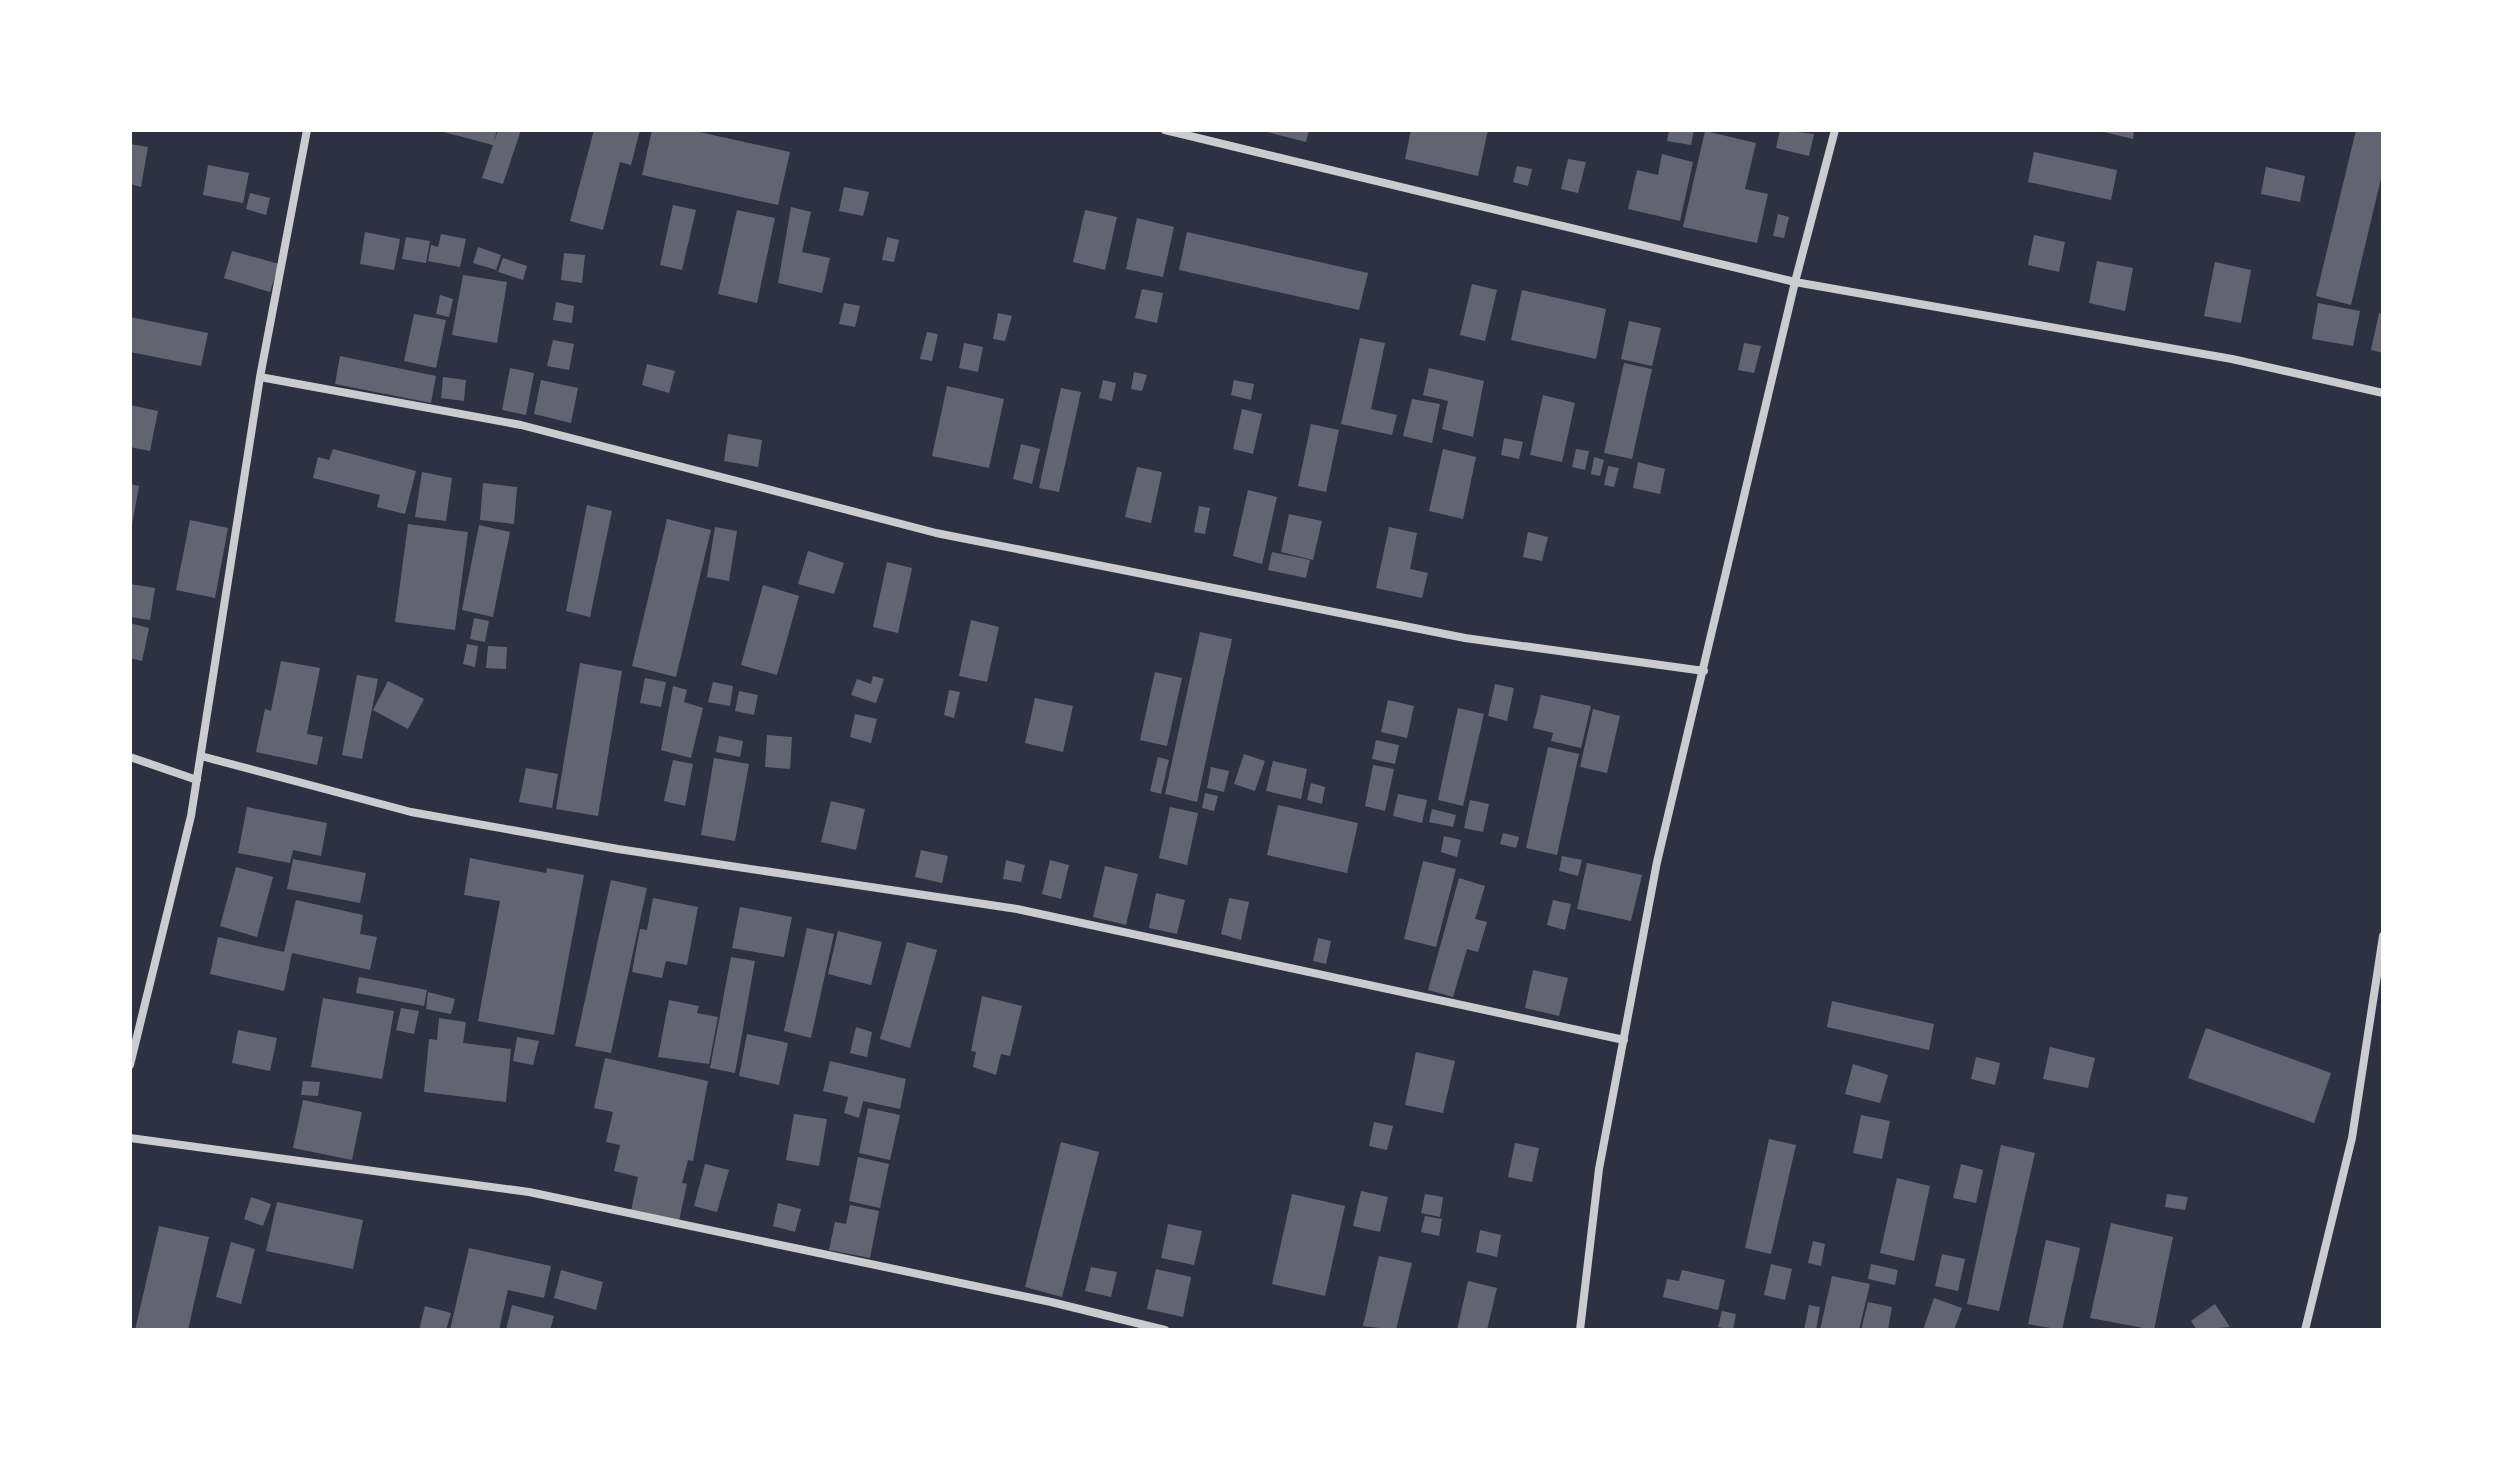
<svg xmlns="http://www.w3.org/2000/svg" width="2513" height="1460" font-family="Manrope,sans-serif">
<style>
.building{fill:#626471}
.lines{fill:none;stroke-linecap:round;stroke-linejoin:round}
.minor{stroke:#caccd0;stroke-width:8}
</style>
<rect width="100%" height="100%" fill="#2d3142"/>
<!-- building -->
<path class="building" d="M436,130H497L494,142L498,130H521L503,184L482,178L493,145Z
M594,130H640L631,165L620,162L603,230L570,221Z
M652,130H690L790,152L778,205L642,175Z
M1259,130H1309L1306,142Z
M1411,130H1488L1478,176L1405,159Z
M1669,130H1694L1691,145L1667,141Z
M1780,130L1814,134L1809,156L1776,148Z
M2096,130H2134L2133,139Z
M2356,130H2383V170L2351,305L2316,296Z
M1705,131L1756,143L1745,189L1768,194L1757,243L1683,227Z
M130,144L148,147L141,187L130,184Z
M2034,152L2117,170L2111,200L2028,182Z
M1662,154L1693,162L1680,221L1628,209L1637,170L1658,175Z
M1568,159L1586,162L1578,193L1561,189Z
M208,165L249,173L243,203L203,195Z
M1517,166L1532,169L1528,186L1513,182Z
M2266,167L2305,176L2300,202L2261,194Z
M844,187L869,192L863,216L839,211Z
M250,193L270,198L266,215L246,209Z
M673,205L696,210L682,270L660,265Z
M791,207L811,212L802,252L830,258L822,293L778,283Z
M737,210L775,218L757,303L718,294Z
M1085,210L1117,217L1105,270L1073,262Z
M1778,214L1789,217L1784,238L1773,236Z
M1137,218L1174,227L1163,277L1126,269Z
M365,232L400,239L394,270L360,264Z
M1187,232L1368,273L1359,310L1179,270Z
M441,234L466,239L460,267L428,261L431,245L438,247Z
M2034,235L2065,242L2059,272L2028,265Z
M406,237L430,241L426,263L402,259Z
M887,237L899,240L894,262L882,260Z
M478,247L501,255L496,270L473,263Z
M232,251L279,264L270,292L224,278Z
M564,253L585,255L582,283L561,280Z
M503,258L527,266L523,280L498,272Z
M2097,261L2133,268L2125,311L2089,303Z
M2215,262L2251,270L2241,323L2204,316Z
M463,275L507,282L497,343L452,335Z
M1472,284L1497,290L1485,341L1460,335Z
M1142,289L1163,293L1157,323L1135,318Z
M1522,290L1606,309L1596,359L1511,340Z
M440,295L453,299L449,317L436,314Z
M556,302L574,306L572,323L553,320Z
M844,303L860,306L855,327L839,324Z
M2318,303L2360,311L2353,346L2312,339Z
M998,313L1012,316L1005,341L993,339Z
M2379,313L2383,314V353L2371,350Z
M414,314L446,320L436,368L404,361Z
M130,317L208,333L201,366L130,352Z
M1629,321L1661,328L1652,366L1621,359Z
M927,332L938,334L932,361L920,359Z
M1360,338L1385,343L1371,409L1397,415L1392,435L1341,424Z
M553,340L574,344L569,370L547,366Z
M964,343L983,347L978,372L959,368Z
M1744,343L1761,346L1754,373L1738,370Z
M340,356L436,376L431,403L335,384Z
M1624,363L1652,369L1632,459L1604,453Z
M647,364L675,371L669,393L642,385Z
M510,368L534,373L526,415L502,410Z
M1429,368L1484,381L1473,437L1442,429L1448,401L1423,395Z
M1134,372L1147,375L1142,391L1131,389Z
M443,377L466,380L464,401L441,398Z
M541,380L578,388L571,423L534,414Z
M1103,380L1116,383L1112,401L1099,398Z
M1234,380L1254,384L1251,400L1231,395Z
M947,386L1004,399L989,468L932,456Z
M1061,388L1081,392L1059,492L1039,488Z
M1543,395L1575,403L1562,462L1530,455Z
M1412,399L1440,404L1432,443L1403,436Z
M130,405L158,411L150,451L130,447Z
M1242,409L1262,414L1253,454L1233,449Z
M1311,424L1339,430L1326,492L1298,486Z
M728,434L762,440L758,467L724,461Z
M1504,438L1523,442L1519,459L1501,455Z
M1021,444L1040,449L1032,484L1013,479Z
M333,449L416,471L405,514L377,507L380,495L313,478L318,457L329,460Z
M1443,449L1476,457L1463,519L1429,511Z
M1576,449L1589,451L1585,470L1572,467Z
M1594,457L1604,460L1600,476L1591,474Z
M1638,462L1665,469L1660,494L1633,488Z
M1608,466L1619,468L1614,487L1604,485Z
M1137,467L1162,472L1151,523L1125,517Z
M422,472L452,478L446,521L415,517Z
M483,483L517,487L514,524L480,520Z
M130,484L139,486L132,525L130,524Z
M1248,490L1277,497L1262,564L1233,556Z
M587,505L612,511L590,617L566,611Z
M1199,506L1210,508L1205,534L1194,532Z
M1289,514L1322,521L1313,560L1281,552Z
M667,519L711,530L676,677L632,666Z
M190,520L228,528L215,598L176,590Z
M408,524L468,532L455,630L395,622Z
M479,525L510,532L493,617L462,610Z
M715,527L737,531L729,581L707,577Z
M1389,527L1417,533L1410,569L1428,573L1422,598L1376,588Z
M1528,532L1548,537L1542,561L1523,557Z
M808,551L844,563L834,594L798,584Z
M1272,552L1310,560L1306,578L1268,570Z
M887,562L912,568L898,633L873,627Z
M130,584L155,588L150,620L130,617Z
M763,585L799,596L777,675L741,665Z
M474,618L489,621L485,642L470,639Z
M971,620L999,627L987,682L959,676Z
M130,623L149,628L142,661L130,658Z
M1200,632L1232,639L1197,802L1165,794Z
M467,644L478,646L475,667L463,664Z
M488,646L507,647L506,669L486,668Z
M281,661L320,668L307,734L323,737L317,765L256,752L265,709L271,711Z
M580,663L622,671L598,816L556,809Z
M1155,672L1182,678L1167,746L1140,740Z
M357,675L378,679L362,759L342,755Z
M873,676L884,679L876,703L851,695L857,679L871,684Z
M645,678L666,682L661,707L640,703Z
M388,681L424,699L408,729L373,710Z
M713,682L733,686L730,706L708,702Z
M1495,684L1514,688L1507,721L1488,716Z
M673,686L687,690L684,702L703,708L691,758L661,750Z
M949,690L960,692L954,718L944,715Z
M739,691L758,695L754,715L735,711Z
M1541,695L1591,706L1581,748L1551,741L1553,733L1533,728Z
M1035,698L1073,706L1063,752L1025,743Z
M1388,700L1414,706L1407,738L1381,732Z
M1458,708L1484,714L1463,806L1438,800Z
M1593,709L1620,716L1607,773L1580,767Z
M855,714L877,719L871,743L850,737Z
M767,735L792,737L790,769L765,767Z
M719,736L743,741L740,757L716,752Z
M1376,740L1399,745L1395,764L1372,759Z
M1548,747L1579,754L1557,855L1526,848Z
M1244,754L1265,761L1255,791L1234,784Z
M1158,757L1169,760L1161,794L1150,791Z
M714,758L749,764L735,841L701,835Z
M673,760L693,764L685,806L664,801Z
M1273,761L1307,769L1301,799L1266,791Z
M1373,765L1394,769L1385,811L1365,806Z
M1211,767L1229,771L1224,792L1207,788Z
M526,768L558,774L552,808L519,802Z
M1311,783L1325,787L1322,804L1307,800Z
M1205,793L1218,796L1214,811L1202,808Z
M1398,794L1427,800L1422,823L1393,816Z
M1470,800L1489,804L1483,832L1464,828Z
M831,801L865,809L856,850L821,842Z
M1278,805L1358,823L1347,873L1267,855Z
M247,807L327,823L321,856L293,850L290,863L238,853Z
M1170,807L1198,813L1187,865L1159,858Z
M1432,809L1456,815L1453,827L1429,822Z
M1503,833L1519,837L1516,848L1500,844Z
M1444,836L1461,840L1457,857L1441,852Z
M921,850L948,856L942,883L915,877Z
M1562,856L1582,860L1578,876L1559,871Z
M470,858L546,873L547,868L584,875L554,1035L478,1021L500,901L464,895Z
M293,859L366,873L360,903L287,889Z
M1006,860L1025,865L1021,882L1003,879Z
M1050,860L1069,865L1061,899L1042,894Z
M1423,861L1456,869L1436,947L1404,939Z
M1587,863L1642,875L1631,921L1577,909Z
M1105,866L1138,874L1126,925L1093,917Z
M236,867L273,877L257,937L220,926Z
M1459,878L1485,886L1475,919L1487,922L1478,952L1467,949L1453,997L1428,990Z
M611,880L647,888L611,1053L575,1046Z
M1156,893L1185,900L1177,934L1149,928Z
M653,898L698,907L687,965L666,961L662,978L632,972L640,929L647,930Z
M1229,898L1249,902L1241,940L1221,934Z
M296,900L363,915L360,934L377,937L370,970L292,953L284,991L210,974L218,937L284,952Z
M1553,900L1571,904L1565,930L1547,925Z
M740,907L792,917L784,957L732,948Z
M807,928L834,934L811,1038L784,1031Z
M838,931L882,942L871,985L828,974Z
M1318,938L1331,941L1326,964L1313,961Z
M907,942L937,950L910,1048L880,1039Z
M731,957L755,961L735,1073L710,1068Z
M1533,970L1568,978L1559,1016L1525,1008Z
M359,977L427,990L424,1006L356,993Z
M428,992L455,999L451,1014L426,1009Z
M982,996L1022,1006L1010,1056L1001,1054L996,1075L973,1067L976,1052L971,1051Z
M323,998L394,1011L382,1079L311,1067Z
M669,1000L699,1006L697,1013L718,1017L709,1064L658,1057Z
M1832,1001L1934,1024L1929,1050L1827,1027Z
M401,1008L419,1011L414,1034L396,1030Z
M439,1018L466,1022L463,1043L511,1049L506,1102L424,1092L429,1039L437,1040Z
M856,1027L872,1032L867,1057L850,1053Z
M2206,1028L2331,1073L2314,1123L2188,1078Z
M238,1030L277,1038L270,1071L232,1063Z
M747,1034L788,1043L779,1085L739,1076Z
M517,1037L539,1041L533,1065L513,1061Z
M2050,1047L2095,1058L2088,1088L2043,1079Z
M1416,1052L1455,1061L1443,1113L1405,1105Z
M1976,1057L2000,1063L1995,1085L1971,1079Z
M605,1058L708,1081L693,1161L688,1160L682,1183L687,1184L679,1221L631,1211L638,1177L614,1171L620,1145L606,1142L613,1112L594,1108Z
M830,1061L906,1079L900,1109L863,1101L859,1118L844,1113L848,1097L823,1091Z
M1853,1064L1888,1075L1880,1103L1845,1094Z
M303,1081L320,1082L318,1096L301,1095Z
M303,1100L362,1112L352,1160L293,1148Z
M868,1108L900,1115L890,1160L859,1153Z
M794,1114L827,1119L819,1166L786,1160Z
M1861,1115L1890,1121L1882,1159L1853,1153Z
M1374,1122L1393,1126L1387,1150L1369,1146Z
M1769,1139L1796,1145L1771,1254L1745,1248Z
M1061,1142L1099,1152L1062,1297L1025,1287Z
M1515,1143L1539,1148L1532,1182L1508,1177Z
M2001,1145L2035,1153L1999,1311L1967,1304Z
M858,1157L889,1164L880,1208L849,1201Z
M705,1164L729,1170L717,1212L694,1206Z
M1961,1164L1983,1170L1976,1203L1953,1198Z
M1897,1178L1930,1186L1914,1261L1880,1253Z
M1361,1191L1388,1197L1380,1232L1353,1226Z
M1292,1194L1345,1206L1325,1296L1272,1284Z
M1425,1194L1443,1197L1440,1217L1421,1213Z
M2167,1194L2188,1197L2185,1210L2165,1207Z
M251,1197L271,1204L263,1226L244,1219Z
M277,1202L363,1220L353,1269L266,1251Z
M778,1203L801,1209L795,1232L773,1226Z
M850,1205L879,1211L870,1258L829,1250L835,1222L846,1224Z
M1425,1216L1442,1219L1439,1236L1421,1232Z
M2111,1223L2173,1237L2154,1330L2090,1318Z
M1168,1224L1202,1231L1194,1265L1161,1258Z
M159,1226L209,1237L188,1330H135Z
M1480,1230L1501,1235L1497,1257L1476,1252Z
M2046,1240L2080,1248L2062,1330L2028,1324Z
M1813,1241L1825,1244L1821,1266L1808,1263Z
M231,1242L255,1249L241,1304L216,1297Z
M469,1248L551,1266L544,1298L508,1290L499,1330H450Z
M1942,1254L1965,1259L1958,1291L1935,1286Z
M1379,1256L1412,1263L1396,1330L1363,1326Z
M1771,1264L1792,1269L1785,1300L1764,1295Z
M1871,1264L1898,1270L1895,1285L1868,1279Z
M1091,1267L1117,1272L1111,1297L1085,1291Z
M1156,1269L1191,1277L1183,1317L1147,1309Z
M561,1270L603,1282L596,1310L554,1298Z
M1682,1270L1725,1280L1718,1310L1663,1297L1667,1279L1679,1281Z
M1832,1276L1870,1284L1859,1330H1820Z
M1468,1281L1497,1288L1487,1330H1457Z
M1934,1298L1962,1308L1954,1330H1923Z
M1868,1302L1892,1307L1888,1330H1861Z
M2215,1304L2230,1327L2197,1330L2191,1321Z
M512,1305L554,1316L550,1330H506Z
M1809,1305L1820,1307L1816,1330H1804Z
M425,1306L451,1313L446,1330H419Z
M1722,1311L1736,1314L1733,1330L1718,1327Z"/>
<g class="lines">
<!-- minor -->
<path class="minor" d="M1165,130L1795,282L2232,359L2383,393
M260,377L521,425L936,533L1465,638L1704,671
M201,756L411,812L618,849L1017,909L1624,1040
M130,757L197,780
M130,1065L191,816L260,377L307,130
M130,1138L529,1192L1051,1302L1165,1330
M1580,1330L1599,1169L1657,862L1795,282L1835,130
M2305,1330L2352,1138L2383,936"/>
</g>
<!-- border -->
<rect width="2513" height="1460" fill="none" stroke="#ffffff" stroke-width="264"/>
</svg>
